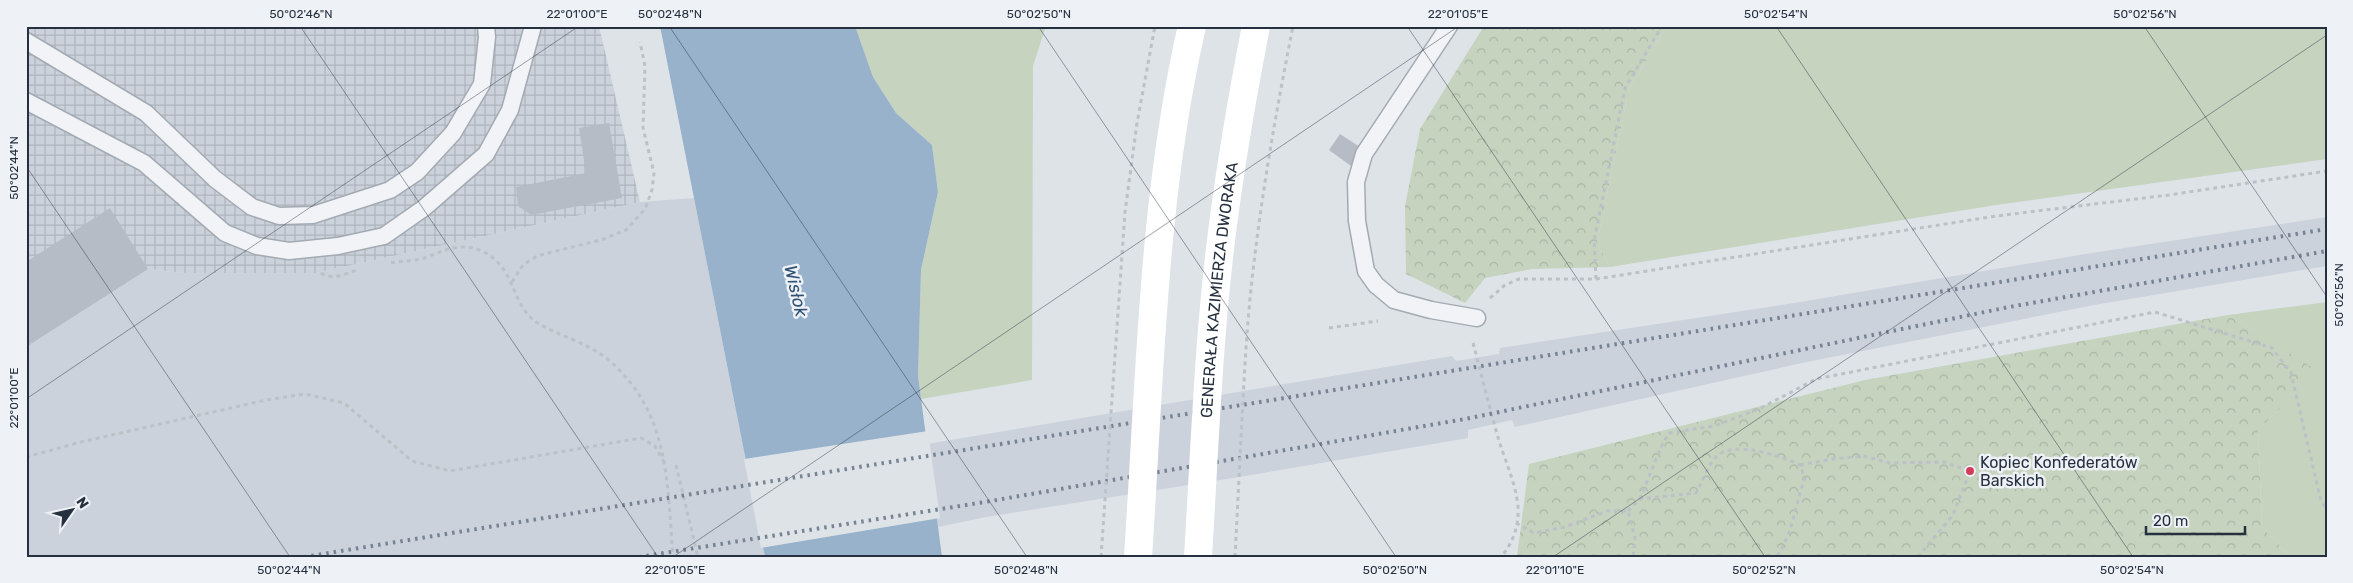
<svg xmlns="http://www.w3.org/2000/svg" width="2353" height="583" font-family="Rubik,sans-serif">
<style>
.built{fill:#ccd2db}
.industrial{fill:url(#industrial-grid)}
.green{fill:#c5d3bf}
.forest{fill:url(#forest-crowns)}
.water{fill:#97b2ca}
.pier{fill:#dee3e8}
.building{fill:#b5bcc5}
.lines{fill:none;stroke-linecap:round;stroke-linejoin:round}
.service-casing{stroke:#a3aab2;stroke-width:19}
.path{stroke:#bcc1c7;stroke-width:3;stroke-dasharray:4 4;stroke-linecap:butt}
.service{stroke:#f1f3f7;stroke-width:16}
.rail{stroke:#778393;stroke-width:4;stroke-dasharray:2.5 5;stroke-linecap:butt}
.path-bridge{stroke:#bcc1c7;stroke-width:3;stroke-dasharray:4 4;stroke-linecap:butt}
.secondary-bridge{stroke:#fff;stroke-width:28}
.ticks{fill:none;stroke:#263140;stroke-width:1;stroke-opacity:0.45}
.poi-dot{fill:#d43c5a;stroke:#eef1f6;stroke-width:2}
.labels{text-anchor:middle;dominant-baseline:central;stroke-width:5;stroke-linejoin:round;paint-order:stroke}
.street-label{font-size:16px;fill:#263140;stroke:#eef1f6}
.poi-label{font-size:16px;fill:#263140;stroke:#eef1f6;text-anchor:start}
.water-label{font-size:18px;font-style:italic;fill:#2f5276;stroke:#eef1f6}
.neatline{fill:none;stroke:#263140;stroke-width:2}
.ticks-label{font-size:12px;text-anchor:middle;fill:#263140}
</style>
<defs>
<pattern id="industrial-grid" width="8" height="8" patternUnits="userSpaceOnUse" patternTransform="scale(1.25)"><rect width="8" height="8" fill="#ccd2db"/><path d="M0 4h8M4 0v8" fill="none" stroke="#afb5bd"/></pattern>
<pattern id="forest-crowns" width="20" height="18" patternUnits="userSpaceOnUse" patternTransform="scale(1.25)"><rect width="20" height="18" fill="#c5d3bf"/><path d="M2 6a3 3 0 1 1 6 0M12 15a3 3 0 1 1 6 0" fill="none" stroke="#a9b6a5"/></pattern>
</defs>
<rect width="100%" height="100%" fill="#dee3e8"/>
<!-- built -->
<path class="built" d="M694,198L765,557H26V347L148,269L185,273H315L640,202Z
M2327,217V266L2094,305L1802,363L1515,427L1512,420L1468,430V438L1239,477L986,517L938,527L927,444L1452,356L1456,361L1499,354L1500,348L1794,303L2085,254Z"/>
<!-- industrial -->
<path class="industrial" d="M26,26H599L640,202L315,273H185L148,269L26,347Z"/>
<!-- green -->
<path class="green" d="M855,26H1046L1033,66L1032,380L921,399L918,376L921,270L938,192L932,145L896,113L873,77Z
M1667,26H2327V159L1996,205L1610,267L1597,243L1629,89Z
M2327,302V557H2291L2262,527L2258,430L2317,371L2228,315Z"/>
<!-- forest -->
<path class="forest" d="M1484,26H1667L1629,89L1597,243L1610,267L1532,269L1485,278L1465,303L1406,274L1405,206L1420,129Z
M2228,315L2318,371L2258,430L2262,527L2291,557H1517L1529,464L1865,380Z"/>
<!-- water -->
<path class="water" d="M660,26H855L873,77L896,113L932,145L938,192L921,270L918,376L942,557H765Z"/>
<!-- pier -->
<path class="pier" d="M928,431L940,518L761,548L744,459Z"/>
<!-- building -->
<path class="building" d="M609,123L622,198L531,215L518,206L516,187L586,173L579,128Z
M1340,134L1363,149L1351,166L1329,150Z
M110,208L148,269L26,347V262Z"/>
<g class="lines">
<defs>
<path id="service" d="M1449,26L1364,154L1356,182L1357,221L1366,271L1376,285L1394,300L1431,310L1477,318
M26,41L146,113L215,179L252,207L279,216L313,215L390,190L417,172L453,133L482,84L487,37L486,26
M26,101L144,163L225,233L257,246L289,251L338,246L384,236L424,208L486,154L510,110L533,26"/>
</defs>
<!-- service casing -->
<use href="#service" class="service-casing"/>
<!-- path -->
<path class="path" d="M391,263C401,261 411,261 421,259C432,256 442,250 453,248C479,243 500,258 510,281C517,296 522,312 536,322C560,337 588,342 610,361C670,414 667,483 673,557
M321,273C333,281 346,273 358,270
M1596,279L1594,241L1625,88L1662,26
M512,282L523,265L537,256L604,239L626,230L645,209L652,190L654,173L643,128L645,66L640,42
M1490,298L1505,285L1519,279H1596L1996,216L2169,195L2327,171
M1329,328L1378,321
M1473,343C1482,376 1490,411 1500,444C1507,465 1516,485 1518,507C1519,526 1513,543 1501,557
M26,457L81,442L266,400L305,394L344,403L412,461L450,471L641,438L655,446L666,466
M676,465L698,557
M1800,465L1833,459L1864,456L1889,463L1945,462L1993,480L2016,482
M1640,499L1661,447L1669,433L1714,426L1759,409L1816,379L2155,312L2272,348L2291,373L2321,501L2327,509
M1628,511L1640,499L1696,493C1701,484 1710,462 1717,456C1734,440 1782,456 1800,465L1805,479C1794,505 1794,533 1776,557
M1516,523L1534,533L1565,527L1607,511H1628L1635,538L1633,557
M1918,557L1953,515L1970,471"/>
<!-- service -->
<use href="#service" class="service"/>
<!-- rail -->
<path class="rail" d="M304,557L2327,229
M639,557L985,502L1465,419L2009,307L2327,251"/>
<!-- path-bridge -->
<path class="path-bridge" d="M1101,557L1125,212L1137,123L1155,26
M1235,557C1239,482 1242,408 1247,333C1255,231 1273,127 1293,26"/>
<!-- secondary-bridge -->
<g class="secondary-bridge">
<path d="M1138,557C1150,380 1152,200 1192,26"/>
<path id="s1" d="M1198,557C1203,477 1206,398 1213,318C1221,220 1237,123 1256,26"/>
</g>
</g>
<!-- ticks -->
<path class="ticks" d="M300,26L658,557M669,26L1027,557M1038,26L1396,557M1407,26L1765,557M1776,26L2133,557M2144,26L2327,297M26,166L290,557M26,399L579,26M673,557L1459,26M1553,557L2327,35"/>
<!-- markers -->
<circle class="poi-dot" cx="1970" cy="471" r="5"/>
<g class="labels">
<!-- street labels -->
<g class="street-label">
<text stroke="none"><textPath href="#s1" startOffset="268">GENERAŁA KAZIMIERZA DWORAKA</textPath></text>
</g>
<!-- poi labels -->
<g class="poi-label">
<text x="1980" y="462">Kopiec Konfederatów<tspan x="1980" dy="18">Barskich</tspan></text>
</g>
<!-- water labels -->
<g class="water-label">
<text transform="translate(796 291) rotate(77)">Wisłok</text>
</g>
</g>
<!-- border -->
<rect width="2353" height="583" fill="none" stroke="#eef1f6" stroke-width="55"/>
<!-- north arrow -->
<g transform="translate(72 510) rotate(56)" stroke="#eef1f6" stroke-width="4" paint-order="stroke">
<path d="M0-4L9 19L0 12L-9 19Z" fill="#263140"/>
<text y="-8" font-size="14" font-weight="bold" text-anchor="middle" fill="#263140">N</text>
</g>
<!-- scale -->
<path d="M2146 526v8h99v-8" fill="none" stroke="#263140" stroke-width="2.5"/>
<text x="2153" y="526" font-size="15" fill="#263140" stroke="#eef1f6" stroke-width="4" paint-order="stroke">20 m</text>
<rect x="28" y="28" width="2298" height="528" class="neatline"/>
<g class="ticks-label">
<text x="301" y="18">50°02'46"N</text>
<text x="577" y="18">22°01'00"E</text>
<text x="670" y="18">50°02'48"N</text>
<text x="1039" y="18">50°02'50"N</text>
<text x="1458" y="18">22°01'05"E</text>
<text x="1776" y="18">50°02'54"N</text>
<text x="2145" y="18">50°02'56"N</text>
<text transform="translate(14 168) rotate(-90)" y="4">50°02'44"N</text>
<text transform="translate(2339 295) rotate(-90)" y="4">50°02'56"N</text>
<text transform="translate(14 398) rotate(-90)" y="4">22°01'00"E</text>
<text x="289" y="574">50°02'44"N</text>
<text x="675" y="574">22°01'05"E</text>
<text x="1026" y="574">50°02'48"N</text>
<text x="1395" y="574">50°02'50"N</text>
<text x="1555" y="574">22°01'10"E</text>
<text x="1764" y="574">50°02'52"N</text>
<text x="2132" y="574">50°02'54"N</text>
</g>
</svg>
